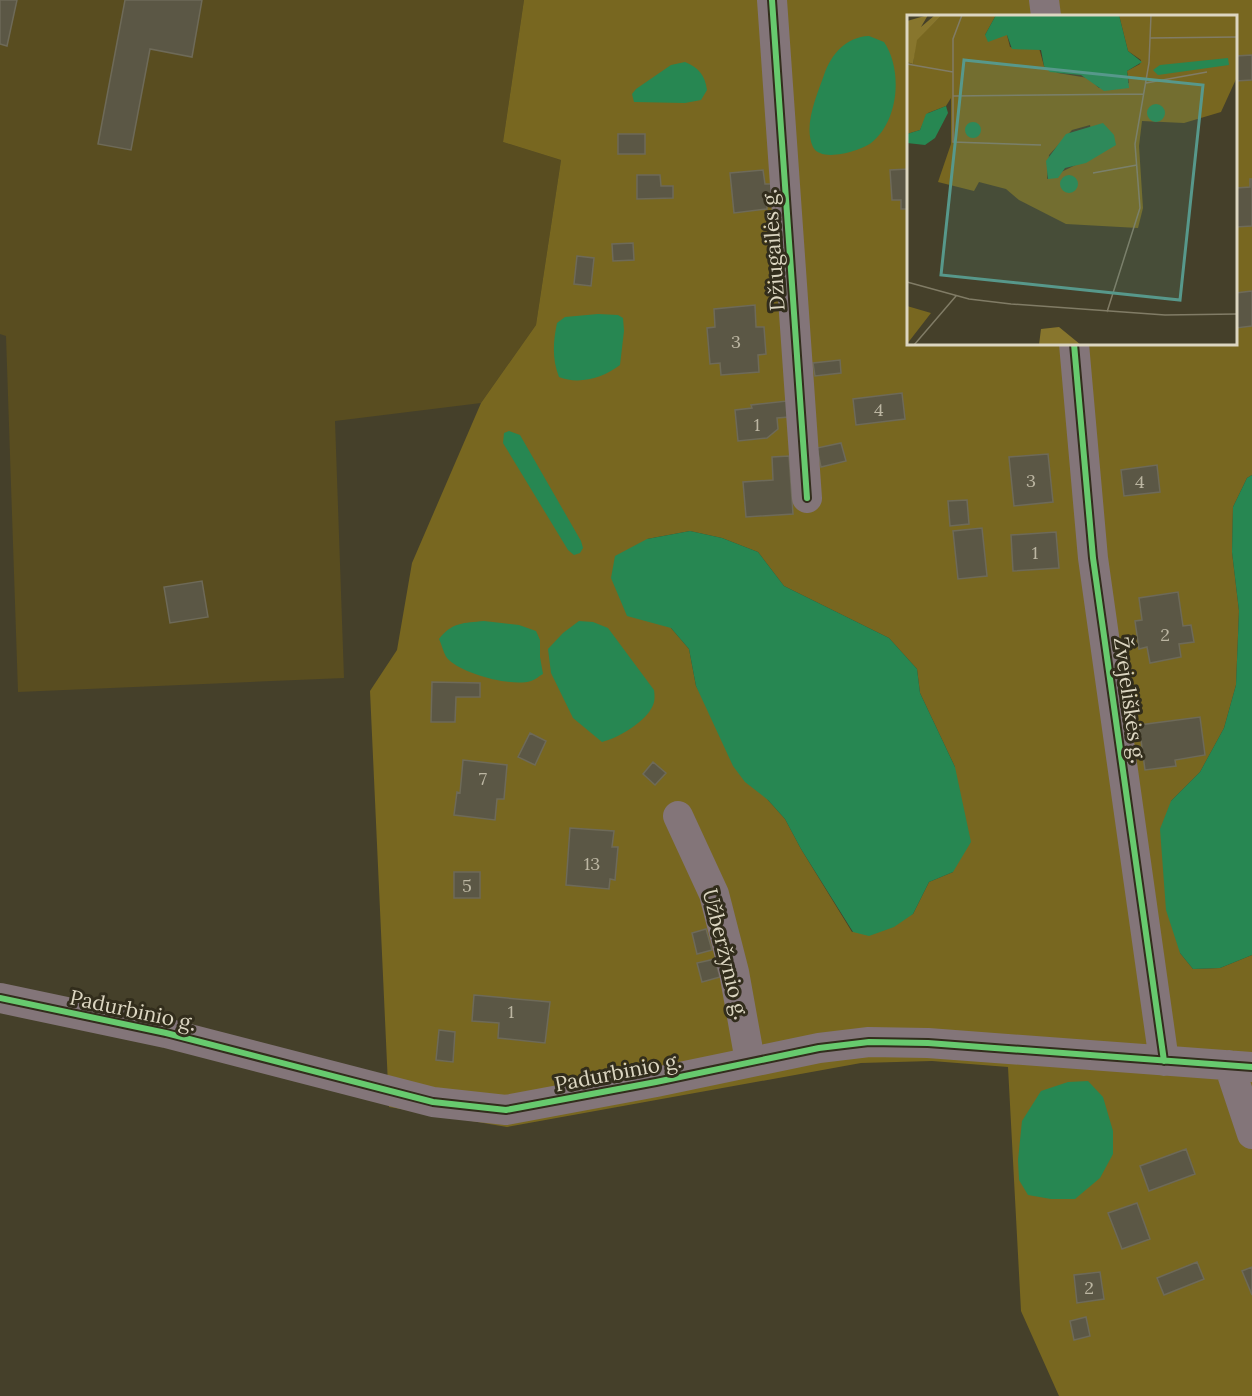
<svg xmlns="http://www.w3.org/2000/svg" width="1252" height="1396" font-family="Lora,serif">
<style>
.built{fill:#594d20}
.green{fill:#786720;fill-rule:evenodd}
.water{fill:#278752}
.building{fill:#5b5745;stroke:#6e6a58;stroke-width:1.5}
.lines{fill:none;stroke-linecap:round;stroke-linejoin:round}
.minor{stroke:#837579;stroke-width:30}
.cycleway-casing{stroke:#322d1c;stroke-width:10}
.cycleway{stroke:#67ca6e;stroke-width:6}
.labels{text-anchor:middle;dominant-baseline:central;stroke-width:6;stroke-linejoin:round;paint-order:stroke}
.number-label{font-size:18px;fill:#bcb6a2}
.street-label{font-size:21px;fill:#dcd6c1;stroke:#322d1c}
.inset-road{fill:none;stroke:#817c66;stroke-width:1.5}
.view{fill:#57988b;fill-opacity:0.15;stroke:#57988b;stroke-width:3}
.inset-edge{fill:none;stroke:#dcd6c1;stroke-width:3}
</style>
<rect width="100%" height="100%" fill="#45402a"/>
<!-- built -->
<path class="built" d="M0,0H524L503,142L561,160L536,325L481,403L335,421L344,678L18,692L6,336L0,334Z"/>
<!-- green -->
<path class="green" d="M524,0H1252V475L1247,478L1233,507L1232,552L1239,611L1236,685L1224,728L1200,772L1171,801L1180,953L1193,969L1220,968L1252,955V1396H1059L1021,1311L1008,1067L932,1061L861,1063L507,1127L389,1107L370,691L397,650L412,563L481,403L536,325L561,160L503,142ZM908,16H1236V344H908ZM690,531L722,538L758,552L784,586L889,638L917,669L920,693L955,767L953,872L929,882L913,914L852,932L801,849L785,819L768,800L696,686L689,649L671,628L647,539Z"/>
<!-- water -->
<path class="water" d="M869,36L884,42C903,70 899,121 871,143C860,151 821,163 813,147C803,126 817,95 824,75C831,54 846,37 869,36Z
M685,62C699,68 705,75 707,90L701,100L685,103L634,102L632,94L636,89L671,65Z
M598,314L618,315L623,318L624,331L620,365C603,378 579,385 559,377C552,359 553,342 557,323L565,317Z
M509,431L520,435L581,541L583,548L580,553L574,555L568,550L503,443L504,433Z
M1252,475V955L1220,968L1193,969L1180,953L1166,910L1160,829L1171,801L1200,772L1224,728L1236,685L1239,611L1232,552L1233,507L1247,478Z
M690,531L722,538L758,552L784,586L889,638L917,669L920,693L955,767L971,842L953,872L929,882L913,914L894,927L869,936L853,932L801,849L785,819L768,800L745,782L733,766L696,686L689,649L671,628L627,616L611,578L615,556L647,539Z
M484,621L519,625L536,631L540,640V657L543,674C539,676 535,680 531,681C511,687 464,674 449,660C444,656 442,645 439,639C452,622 464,623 484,621Z
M579,621L593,622L608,628L654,690C655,697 655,703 651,709C643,723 618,738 602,742L573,718L551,673L548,649L563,633Z
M1088,1081L1103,1097L1113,1131V1154L1100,1178L1075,1199H1051L1028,1195L1019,1180L1018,1160L1022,1121L1041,1091L1068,1082Z"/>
<!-- building -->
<path class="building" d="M0,0H17L7,46L0,44Z
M125,0H202L192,57L150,49L131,150L98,144Z
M1252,55V80L1236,81V56Z
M618,134H645V154H618Z
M908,169V209H901V200H892L890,170Z
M763,170L765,184H772L774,204L767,205V209L734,213L730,173Z
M637,175H660L661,186H673V198L637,199Z
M1250,179H1252V226L1236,227V188L1250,187Z
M633,243L634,260L613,261L612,244Z
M577,256L594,258L591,286L574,284Z
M1252,291V326L1236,328V293Z
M755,305L756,327H764L766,354L758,355L759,372L721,375L720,363L710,364L707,328L715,327L714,309Z
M840,360L841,373L815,376L813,363Z
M902,393L905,419L856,425L853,399Z
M787,401L789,417L777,418L778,429L767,438L738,441L735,410L752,408L751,405Z
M841,443L846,461L821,467L817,448Z
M1048,454L1053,502L1014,506L1009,457Z
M789,456L793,514L746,517L743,482L773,480L772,457Z
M1157,465L1160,492L1124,496L1121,470Z
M967,500L969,524L950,526L948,501Z
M982,528L987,576L958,579L953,531Z
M1056,532L1059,568L1013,571L1011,535Z
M202,581L208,617L170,623L164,587Z
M1178,592L1183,626L1191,625L1194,642L1179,644L1181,657L1150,663L1147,647L1139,649L1135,621L1142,620L1139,598Z
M432,682L480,683V697H456L455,722H431Z
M1200,717L1205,755L1175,760L1176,766L1145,770L1139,725Z
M530,733L546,741L535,765L518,757Z
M463,760L507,765L504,799H497L495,820L454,815L457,792L460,793Z
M653,762L666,773L655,785L643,774Z
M570,828L614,831L612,847H618L615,880L610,879L609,889L566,885Z
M454,872H480V898H454Z
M706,929L712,950L697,954L692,933Z
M715,959L720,977L702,982L697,963Z
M474,995L550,1002L545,1043L498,1038L499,1023L472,1021Z
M439,1030L455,1032L453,1062L436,1060Z
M1186,1149L1195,1174L1149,1191L1140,1166Z
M1137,1203L1150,1239L1122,1249L1108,1213Z
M1197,1262L1204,1279L1164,1295L1157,1278Z
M1252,1267V1295L1242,1271Z
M1100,1272L1104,1299L1077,1303L1074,1275Z
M1086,1317L1090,1336L1074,1340L1070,1321Z"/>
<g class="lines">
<!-- minor -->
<path class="minor" d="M772,0L807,498
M1044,0L1046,16
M1074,344L1093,558L1164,1061
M678,816L714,894L734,972L750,1061
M0,998L166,1033L433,1102L506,1110L656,1082L819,1048L869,1042L928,1043L1252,1067
M1229,1065L1252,1134"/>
<defs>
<path id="cycleway" d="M772,0L807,498
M1074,344L1093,558L1164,1061
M0,998L166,1033L433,1102L506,1110L656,1082L819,1048L869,1042L928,1043L1252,1067"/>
</defs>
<!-- cycleway casing -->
<use href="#cycleway" class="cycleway-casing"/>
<!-- cycleway -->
<use href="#cycleway" class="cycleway"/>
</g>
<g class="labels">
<!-- number labels -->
<g class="number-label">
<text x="736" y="341">3</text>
<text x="879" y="409">4</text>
<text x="757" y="424">1</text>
<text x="1031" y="480">3</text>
<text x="1140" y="481">4</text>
<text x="1035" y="552">1</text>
<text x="1165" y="634">2</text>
<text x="483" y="778">7</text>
<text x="592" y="863">13</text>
<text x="467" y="885">5</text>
<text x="511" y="1011">1</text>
<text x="1089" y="1287">2</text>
</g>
<!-- street labels -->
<g class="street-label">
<text transform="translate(773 250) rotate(-94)">Džiugailės g.</text>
<text transform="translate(1130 700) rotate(82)">Žvejeliškės g.</text>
<text transform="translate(726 954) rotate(76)">Užberžynio g.</text>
<text transform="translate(133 1010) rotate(12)">Padurbinio g.</text>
<text transform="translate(618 1072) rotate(-11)">Padurbinio g.</text>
</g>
</g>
<!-- overview -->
<g transform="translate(907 15)">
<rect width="330" height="330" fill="#45402a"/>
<path d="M35,0H89L78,20H100L103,32L111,34L132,33L137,51L151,58L181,63L192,73L222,68L220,56L233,49L234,45L221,36L212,0H330V62L314,97L277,108L235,106L232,131L236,193L231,213L159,209L112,185L99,174L72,167L67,176L31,167L44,129V83L39,91L21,98L13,115L0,119V47L6,49L9,25ZM183,110L189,140L140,164L142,140L165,115ZM0,291L24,298L0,329Z" fill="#786720" fill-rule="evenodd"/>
<path d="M21,0L14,12L28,0H35L10,25L6,49L0,47V6ZM152,312L174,330H132L134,314Z" fill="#88762d"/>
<path d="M89,0H212L221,36L235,47L220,56L222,73L197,76L174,60L143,57L137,51L134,35L105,34L100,20L81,27L78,20ZM321,43L322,50L251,60L246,55L253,50ZM240 98a9 9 0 1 1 18 0a9 9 0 1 1-18 0ZM39,91L41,98L28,123L18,130L0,128V119L13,115L19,99ZM58 115a8 8 0 1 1 16 0a8 8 0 1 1-16 0ZM196,108L207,120L209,130L179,148L158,153L151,163L141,164L139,146L159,119ZM153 169a9 9 0 1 1 18 0a9 9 0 1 1-18 0Z" fill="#278752"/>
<path class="inset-road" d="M55,0L46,24V127L134,130M243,23L330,22M0,49L46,57M239,68L300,57M46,81L237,79M186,158L230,150M0,267L62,284L104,289L258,300L330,299M200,297L233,193L228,129L242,48L244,0M7,330L49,281"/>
<path class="view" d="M57,45L296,70L273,285L34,260Z"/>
<rect width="330" height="330" class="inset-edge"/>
</g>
</svg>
